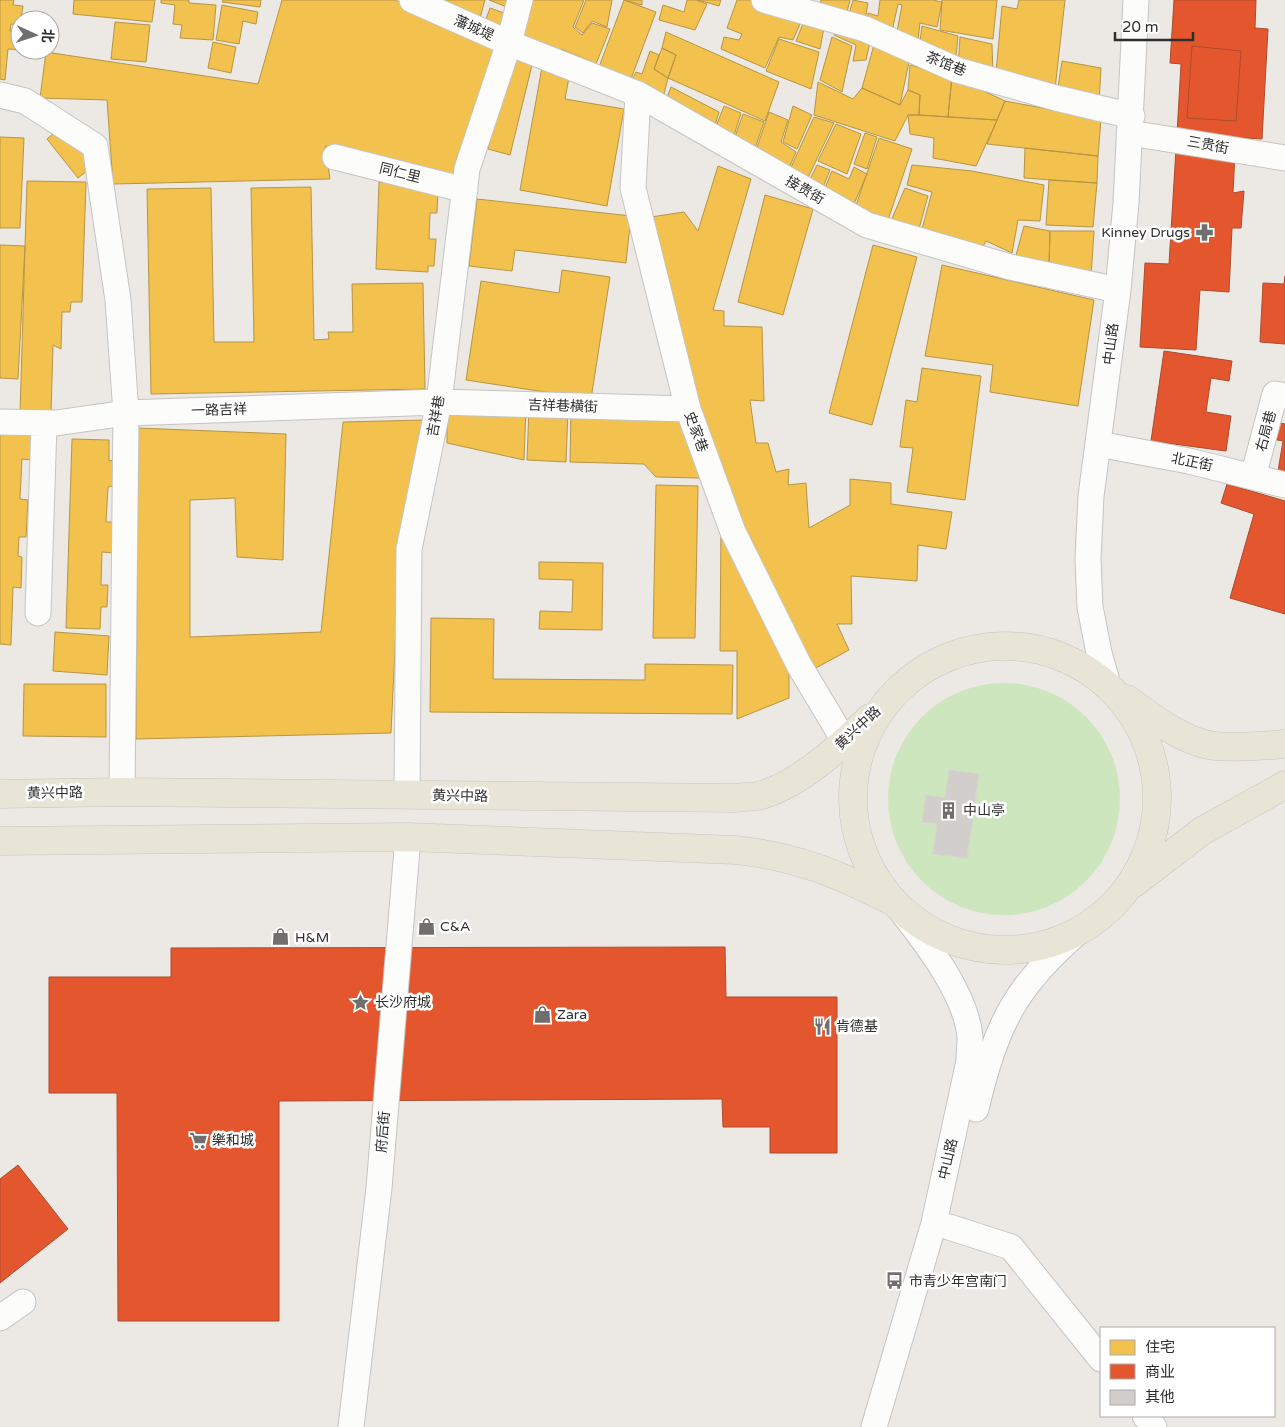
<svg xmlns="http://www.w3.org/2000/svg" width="1285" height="1427" font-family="'Varela Round','Noto Sans SC',sans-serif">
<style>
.green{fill:#cee6be}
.homes{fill:#f2c14e;stroke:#b79544}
.shops{fill:#e4572e;stroke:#ad4b2e}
.building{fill:#d1cecb;stroke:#d7d4d0}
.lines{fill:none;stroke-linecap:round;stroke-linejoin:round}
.minor-casing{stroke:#c5c4c5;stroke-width:27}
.major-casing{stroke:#c6c5c4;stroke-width:29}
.minor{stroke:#fcfcfb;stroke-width:25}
.major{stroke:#e8e4d6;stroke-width:28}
.labels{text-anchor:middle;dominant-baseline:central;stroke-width:5;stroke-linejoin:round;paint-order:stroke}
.street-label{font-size:14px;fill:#2e2e2e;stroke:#fff}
.poi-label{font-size:14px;fill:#2e2e2e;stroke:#fff;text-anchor:start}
</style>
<rect width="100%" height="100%" fill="#ece8e4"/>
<!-- green -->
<path class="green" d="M888 799a116 116 0 1 1 232 0a116 116 0 1 1-232 0Z"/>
<!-- homes -->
<path class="homes" d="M0,0H14L13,5L23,6L20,25L11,24L10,31L20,32V44L19,50L8,49L5,80L0,79Z
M74,0H155L152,22L73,14Z
M161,0H189V3L216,5L213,40L180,38L182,25L173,24L175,5L161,3Z
M223,0H261L260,7L222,2Z
M282,0H395L499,48L452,183L325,146L330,179L113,184L107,100L40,98L46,52L258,84Z
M424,0H485L478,25Z
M489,0H515L512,9Z
M524,0H584L573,27L582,35L592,23L610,29L596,64L561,49L558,59L514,39Z
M586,0H612L607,27L592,21L583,33L575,27Z
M624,0L656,12L631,79L599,67Z
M624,0H642V5Z
M687,0H696L707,4L695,30L659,20L663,5L684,12Z
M698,0H721L719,6Z
M737,0H751L804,15L793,40L779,37L765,68L721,49L724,37L739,40L742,34L727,28Z
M821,0H850L845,20L819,13Z
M853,0L868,3L864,26L847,20Z
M880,0H933L942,2L937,27L920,23L917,48L896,37L902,5L898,4L891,36L868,26V13L878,16Z
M942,0H997L993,39L940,30Z
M1019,0H1065L1055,89L996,73L1002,6L1017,9Z
M222,5L258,12L256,24L243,21L239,44L216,40Z
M490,8L507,14L503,27L485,22Z
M806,16L825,22L820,49L796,41Z
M115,22L150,25L146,62L111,59Z
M839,25L871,38L866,60L853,61L856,45L834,35Z
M922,26L958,36L955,66L919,49Z
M666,32L779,82L765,121L668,78L676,55L662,48Z
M832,37L852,46L842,92L820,80Z
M960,37L992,44L993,78L958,67Z
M779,39L819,52L811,89L766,71Z
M875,41L910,57L900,105L862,88Z
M213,42L236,47L231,73L208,68Z
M662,48L676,55L668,78L654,69Z
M512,51L534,57L510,155L488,149Z
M650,51L659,55L654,69L668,78L662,102L628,88L636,72L642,74Z
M1062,61L1101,68L1099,103L1057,94Z
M910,65L952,76L948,117L919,115L920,95L908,90Z
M542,67L570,72L565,99L624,109L607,206L520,190Z
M952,76L1005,101L997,120L948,117Z
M818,82L853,99L862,88L900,105L908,90L920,95L919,115H908L895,141L814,115Z
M671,87L719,112L713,132L664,105Z
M1005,101L1101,119L1098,156L987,144Z
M724,106L741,113L731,145L713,134Z
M793,106L812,115L797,149L783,142Z
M769,112L788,120L781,142L796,152L785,177L753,159Z
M743,114L764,122L752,157L732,145Z
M908,115H919L997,120L976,166L933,158L934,138L910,134Z
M814,117L834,123L805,184L787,176Z
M836,124L861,134L847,174L818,161Z
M61,127L93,166L78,178L47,139Z
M865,133L877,137L867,169L854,164Z
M0,137L24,138L20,228H0Z
M879,138L912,149L886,226L853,214Z
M1025,148L1098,156L1097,183L1024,178Z
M817,165L830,170L820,195L806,187Z
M912,165L972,171L1044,185L1040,221L1018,220L1012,253L986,241L981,250L921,233L932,192L907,185Z
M718,166L751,179L713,310L724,311V326L762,327L764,401L750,400L756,443H768L776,472L789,469L788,485L806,483L809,528L850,505V479L891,483V504L952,512L946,549L918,545L917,581L851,576L852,624H837L849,650L814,669L730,503L684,362L651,217L684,212L698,231Z
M854,167L867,174L851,211L822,195L832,171L849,179Z
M1049,180L1097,183L1093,227L1046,225Z
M27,181L86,182L82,302H71L70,312H62L61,349L53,345L51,414L20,413Z
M379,182L429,184L438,189L437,213H430L429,239H436L434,266H428V272L376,269Z
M311,187L314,340L329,339L328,332H353L352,284L423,283L425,389L151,394L147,189L211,188L214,342H254L251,188Z
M905,188L928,196L917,236L888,228Z
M765,195L813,209L783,315L738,302Z
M477,199L631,216L626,263L515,250L512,271L469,266Z
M1024,226L1050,231L1049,267L1015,259Z
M1050,231H1094L1091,277L1049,267Z
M0,245L25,246L18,379L0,378Z
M873,245L917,257L872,425L829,413Z
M942,265L1094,300L1078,406L990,392L993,365L925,356Z
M562,270L610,277L591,399L466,380L481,281L559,293Z
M922,368L981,376L965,500L907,492L913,448L900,447L906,400L917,402Z
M447,406L526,408L524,460L447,443Z
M529,408L568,410L566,462L527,460Z
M571,410L681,412L700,478L656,477L644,464L570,462Z
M425,420L400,544L391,733L136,739L138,428L286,434L283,560L237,557L235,498L190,500V637L321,632L343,422Z
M0,430L24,431V435L33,436L32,460L22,459L20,499L28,500L26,537H19L18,556L22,557L21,588L13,587L11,645L0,644Z
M72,439L109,440V461L114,460L113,486L108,487L106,522H114L113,553L102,552L101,585H108L107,607H101L100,629L66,628Z
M656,485L698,486L695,638H653Z
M721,526L789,663V698L737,719V651H720Z
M539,562L603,563L602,630L539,629L540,611L572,612L573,580L539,579Z
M431,618L494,619L493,679L645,680V664L733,665L732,714L430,712Z
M55,632L109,636L107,675L53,671Z
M24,684H106V737L23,736Z"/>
<!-- shops -->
<path class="shops" d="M1174,0H1256L1255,28L1268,29L1262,139L1177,134L1181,64L1170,63Z
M1192,46L1241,51L1236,121L1187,118Z
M1176,149L1235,153L1233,193L1244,191L1241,228H1232L1229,292L1200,290L1196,350L1140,347L1145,263L1169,264Z
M1285,276V344L1260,342L1263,283L1284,284Z
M1164,351L1232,361L1229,381L1211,378L1206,412L1231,416L1226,451L1151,441Z
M1264,420L1285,424V473L1278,471L1283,441L1261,437Z
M1227,484L1285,501V614L1230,598L1254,514L1221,503Z
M725,947L726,997H837V1153H770V1127H723L722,1099L279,1101V1321H118L117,1093H49V977H171V948Z
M18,1165L68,1229L0,1283V1179Z"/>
<!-- building -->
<path class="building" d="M949,770L979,774L967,858L933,854L937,824L922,822L926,795L945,798Z"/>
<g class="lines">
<defs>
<path id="minor" d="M412,0L509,43L638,94L867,225L1010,267L1118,290
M764,0L865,29L957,70L1056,98L1132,116
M638,94L633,188L688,409L733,532L799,665L845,742
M0,95L25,101L95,146L118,300L126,413L122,792
M1130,133L1285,158
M335,157L465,190
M0,422L56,423L126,413L439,402L688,409
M1098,444L1189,461L1285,485
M1253,477L1275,394L1285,396
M38,613L44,423
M1108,685L1099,653L1090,607L1088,559L1091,496L1118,290L1126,203L1136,0
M407,795L409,549L439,402L467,169L509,43L520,0
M976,1109C996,1024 1016,984 1083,928
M949,1227L1011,1247L1101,1359
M0,1318L23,1302
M1145,1416L1154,1427
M351,1427L379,1188L408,837
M874,1427L934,1223L969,1061C969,1053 970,1045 970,1037C966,992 923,939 896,904"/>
<path id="major" d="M853 798a152 152 0 1 1 304 0a152 152 0 1 1-304 0Z
M1127,699C1151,717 1185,743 1215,746C1238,748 1262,746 1285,744
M0,794L122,792L734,798C742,797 750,797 757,796C796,788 842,745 870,718
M0,841L408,837L735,850C795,856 839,874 891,901
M1133,884L1202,831L1285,785"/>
</defs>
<!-- minor casing -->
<use href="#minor" class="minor-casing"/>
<!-- major casing -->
<use href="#major" class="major-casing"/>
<!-- minor -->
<use href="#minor" class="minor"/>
<!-- major -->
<use href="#major" class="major"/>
</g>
<!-- icons -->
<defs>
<symbol id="pharmacy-bare" viewBox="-9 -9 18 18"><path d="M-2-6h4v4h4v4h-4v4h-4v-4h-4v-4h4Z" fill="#706f6e" stroke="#fff" stroke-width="2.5" paint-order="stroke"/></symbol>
<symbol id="building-bare" viewBox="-9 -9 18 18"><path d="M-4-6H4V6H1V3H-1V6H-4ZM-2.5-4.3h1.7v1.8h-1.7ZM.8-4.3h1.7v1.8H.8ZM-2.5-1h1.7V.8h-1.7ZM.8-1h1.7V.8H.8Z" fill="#706f6e" stroke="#fff" stroke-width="2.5" paint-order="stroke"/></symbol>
<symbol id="shop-bare" viewBox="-9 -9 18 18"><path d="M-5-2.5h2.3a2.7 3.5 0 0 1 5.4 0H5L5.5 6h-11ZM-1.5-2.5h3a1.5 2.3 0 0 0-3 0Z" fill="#706f6e" stroke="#fff" stroke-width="2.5" paint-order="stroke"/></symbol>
<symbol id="sight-bare" viewBox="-9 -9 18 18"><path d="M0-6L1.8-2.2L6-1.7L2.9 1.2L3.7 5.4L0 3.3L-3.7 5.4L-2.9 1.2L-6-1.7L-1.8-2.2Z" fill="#706f6e" stroke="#fff" stroke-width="2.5" paint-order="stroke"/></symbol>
<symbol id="restaurant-bare" viewBox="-9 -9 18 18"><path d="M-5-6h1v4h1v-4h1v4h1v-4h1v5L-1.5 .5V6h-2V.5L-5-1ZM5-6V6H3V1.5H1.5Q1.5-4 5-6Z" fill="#706f6e" stroke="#fff" stroke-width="2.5" paint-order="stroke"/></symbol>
<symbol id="supermarket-bare" viewBox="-9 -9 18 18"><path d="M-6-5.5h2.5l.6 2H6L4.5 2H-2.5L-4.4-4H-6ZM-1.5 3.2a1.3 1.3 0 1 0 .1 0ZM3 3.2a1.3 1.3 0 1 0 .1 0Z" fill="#706f6e" stroke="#fff" stroke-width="2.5" paint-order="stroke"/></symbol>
<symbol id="bus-bare" viewBox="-9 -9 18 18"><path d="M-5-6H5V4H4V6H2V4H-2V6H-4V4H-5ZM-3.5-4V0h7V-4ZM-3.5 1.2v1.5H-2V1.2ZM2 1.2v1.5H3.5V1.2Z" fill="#706f6e" stroke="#fff" stroke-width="2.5" paint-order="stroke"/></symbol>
</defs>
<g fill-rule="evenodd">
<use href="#pharmacy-bare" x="1192" y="220" width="25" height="25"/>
<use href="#building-bare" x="936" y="798" width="25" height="25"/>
<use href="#shop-bare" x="414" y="914" width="25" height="25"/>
<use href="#shop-bare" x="268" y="924" width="25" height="25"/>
<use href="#sight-bare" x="348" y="990" width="25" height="25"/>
<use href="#shop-bare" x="530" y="1002" width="25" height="25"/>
<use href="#restaurant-bare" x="810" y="1014" width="25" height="25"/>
<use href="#supermarket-bare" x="186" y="1128" width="25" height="25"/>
<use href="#bus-bare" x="882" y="1268" width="25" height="25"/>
</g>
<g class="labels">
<!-- street labels -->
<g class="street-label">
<text transform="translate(474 28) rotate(24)">藩城堤</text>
<text transform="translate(946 64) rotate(22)">茶馆巷</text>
<text transform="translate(1208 145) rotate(10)">三贵街</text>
<text transform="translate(400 173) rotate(14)">同仁里</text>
<text transform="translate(805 190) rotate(30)">接贵街</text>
<text transform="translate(1111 344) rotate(-83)">中山路</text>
<text transform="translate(563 406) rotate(2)">吉祥巷横街</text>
<text transform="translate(219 410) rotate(-2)">一路吉祥</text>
<text transform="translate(436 416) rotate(-80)">吉祥巷</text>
<text transform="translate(1266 431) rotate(-75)">右局巷</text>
<text transform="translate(696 432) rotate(70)">史家巷</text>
<text transform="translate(1192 462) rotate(12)">北正街</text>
<text transform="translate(858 728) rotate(-43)">黄兴中路</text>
<text transform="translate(55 793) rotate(-1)">黄兴中路</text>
<text transform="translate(460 796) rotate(1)">黄兴中路</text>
<text transform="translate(383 1132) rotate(-85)">府后街</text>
<text transform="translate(948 1159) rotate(-77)">中山路</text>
</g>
<!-- poi labels -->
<g class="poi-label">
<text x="1190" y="232" text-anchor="end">Kinney Drugs</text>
<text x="963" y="810">中山亭</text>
<text x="440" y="926">C&amp;A</text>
<text x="295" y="937">H&amp;M</text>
<text x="375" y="1002">长沙府城</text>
<text x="557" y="1014">Zara</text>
<text x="836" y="1026">肯德基</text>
<text x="212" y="1140">樂和城</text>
<text x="909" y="1281">市青少年宫南门</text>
</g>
</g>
<!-- legend -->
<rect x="1100" y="1327" width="175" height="90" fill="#ffffff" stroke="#ababab"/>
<rect x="1110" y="1340" width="25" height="15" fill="#f2c14e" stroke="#ababab"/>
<text x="1145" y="1352" font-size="15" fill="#2e2e2e">住宅</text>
<rect x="1110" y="1364" width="25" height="15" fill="#e4572e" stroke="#ababab"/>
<text x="1145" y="1377" font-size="15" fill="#2e2e2e">商业</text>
<rect x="1110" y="1390" width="25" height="15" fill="#d1cecb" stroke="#ababab"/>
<text x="1145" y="1402" font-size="15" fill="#2e2e2e">其他</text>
<!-- north arrow -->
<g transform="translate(35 35) rotate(93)"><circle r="24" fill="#ffffff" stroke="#ababab"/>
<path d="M0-4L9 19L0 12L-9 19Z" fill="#706f6e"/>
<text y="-8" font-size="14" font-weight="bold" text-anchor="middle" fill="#2e2e2e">北</text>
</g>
<!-- scale -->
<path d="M1115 32v8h78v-8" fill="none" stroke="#2e2e2e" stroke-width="2.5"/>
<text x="1122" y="32" font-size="15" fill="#2e2e2e" stroke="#ffffff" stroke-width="4" paint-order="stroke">20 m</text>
</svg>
